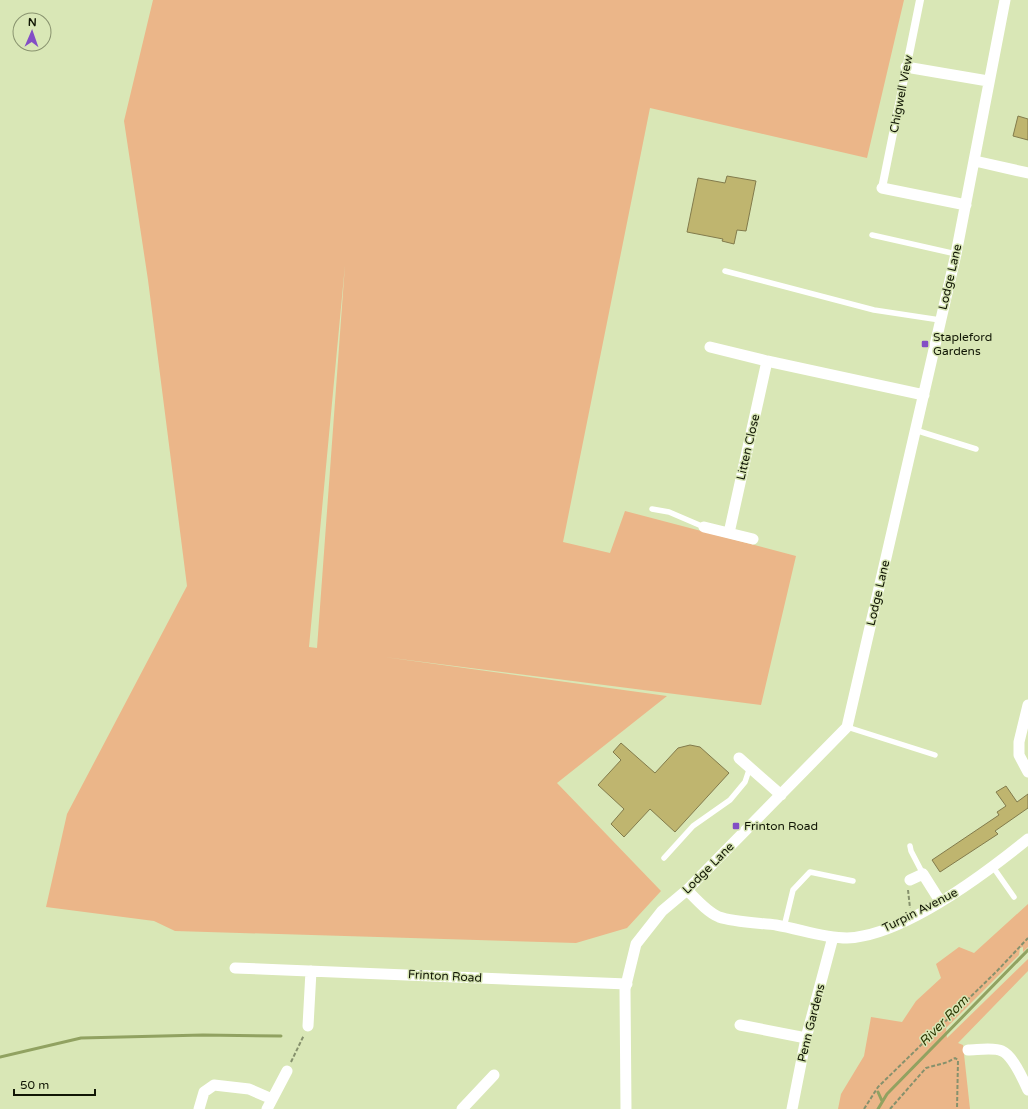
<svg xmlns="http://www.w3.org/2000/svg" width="1028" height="1109" font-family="'Varela Round',sans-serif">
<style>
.green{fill:#ebb689;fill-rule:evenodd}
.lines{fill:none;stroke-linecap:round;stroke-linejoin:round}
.stream{stroke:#91a261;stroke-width:3}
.building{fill:#bfb56f;stroke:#827b4c}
.path{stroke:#86916d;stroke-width:2;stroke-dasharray:4 2;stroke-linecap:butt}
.service{stroke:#fff;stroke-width:5.5}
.pedestrian{stroke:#fff;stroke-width:8}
.minor{stroke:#fff;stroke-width:11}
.poi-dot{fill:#834ec5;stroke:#d9e7b6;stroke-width:1.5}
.labels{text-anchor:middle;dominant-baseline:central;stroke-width:3;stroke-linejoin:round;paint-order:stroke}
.street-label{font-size:12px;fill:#111605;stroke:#d9e7b6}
.poi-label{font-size:12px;fill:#111605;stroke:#d9e7b6;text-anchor:start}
.water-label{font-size:13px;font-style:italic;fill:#2e3905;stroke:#d9e7b6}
</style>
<rect width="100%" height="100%" fill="#d9e7b6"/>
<!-- green -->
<path class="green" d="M153,0H904L867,158L650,108L563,542L610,553L625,511L796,556L761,705L384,657L667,696L557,783L661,891L627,928L576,943L175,931L154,921L46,907L67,814L187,586L148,280L124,121ZM345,265L317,648L309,647Z
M1028,904V947L1023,952V947L1020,948L1019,955L946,1028L947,1038L1028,959V971L958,1043L963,1045L970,1109H838L841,1094L864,1056L871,1017L902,1022L916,1001L941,978L936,964L959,947L974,953Z"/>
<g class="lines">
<!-- stream -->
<path class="stream" d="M0,1057L81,1038L203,1035L281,1036
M878,1092L882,1101
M878,1109L887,1094L1028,950"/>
</g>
<!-- building -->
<path class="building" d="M1018,116L1028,119V140L1013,136Z
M727,176L756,181L746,231L737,230L734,244L722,241L723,239L687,232L698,178L725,183Z
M621,743L655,773L678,748L690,745L700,747L729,773L675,832L650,809L624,837L611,824L624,809L598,785L621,760L613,752Z
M1006,786L1017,802L1028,794V808L995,831L998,834L940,872L932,860L999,815L997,812L1006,806L996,792Z"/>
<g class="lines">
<!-- path -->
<path class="path" d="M908,890L910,908
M291,1062L304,1035
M864,1109L878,1087L997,971L1028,938
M890,1109L926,1068L948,1062L955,1058L958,1060L957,1109"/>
<!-- service -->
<path class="service" d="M872,235L956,254
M725,271L874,310L940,320
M915,430L976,449
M652,509L669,512L704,527
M847,727L935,755
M910,846L911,851L923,874
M664,858L693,826L730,800L745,782L750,767
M993,867L1014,897
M784,927L793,890L810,872L853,881"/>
<!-- pedestrian -->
<path class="pedestrian" d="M882,188L920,0"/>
<!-- minor -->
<path class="minor" d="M906,67L988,81
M975,161L1028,173
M882,188L966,205
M710,347L767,361L924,395
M704,527L753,539
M729,533L767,361
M1028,705L1019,742V755L1028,772
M739,758L781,795
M910,880L923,874L940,901
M687,890C696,899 707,912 719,917C733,922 760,923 776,925C800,929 823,938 847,938C903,936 986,873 1028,839
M235,968L627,984
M740,1025L806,1038
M308,1026L311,971
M968,1050C977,1050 994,1047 1002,1051C1013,1056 1023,1079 1028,1090
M199,1109L204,1092L214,1085L249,1089L272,1099
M267,1109L287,1071
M462,1109L494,1075
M626,1109L625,989L636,944L662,911L687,890L847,727L956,254L1005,0
M792,1109L806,1038L833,937"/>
</g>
<!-- markers -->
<g class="poi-dot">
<rect x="921" y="340" width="8" height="8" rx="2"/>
<rect x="732" y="822" width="8" height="8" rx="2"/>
</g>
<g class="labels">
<!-- street labels -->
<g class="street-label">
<text transform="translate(901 94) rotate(-79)">Chigwell View</text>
<text transform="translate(950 277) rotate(-77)">Lodge Lane</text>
<text transform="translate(748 447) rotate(-77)">Litten Close</text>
<text transform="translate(878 593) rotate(-77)">Lodge Lane</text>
<text transform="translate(708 868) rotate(-45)">Lodge Lane</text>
<text transform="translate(920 910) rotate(-27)">Turpin Avenue</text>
<text transform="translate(445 976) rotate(3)">Frinton Road</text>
<text transform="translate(811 1023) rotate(-76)">Penn Gardens</text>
</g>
<!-- poi labels -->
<g class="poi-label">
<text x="933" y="337">Stapleford<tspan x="933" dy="14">Gardens</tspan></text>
<text x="744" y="826">Frinton Road</text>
</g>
<!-- water labels -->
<g class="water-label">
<text transform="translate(944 1021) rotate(-46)">River Rom</text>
</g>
</g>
<!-- north arrow -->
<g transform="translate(32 32) rotate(2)"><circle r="19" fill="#d9e7b6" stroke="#89936f"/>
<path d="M0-3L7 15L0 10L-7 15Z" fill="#834ec5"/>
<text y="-6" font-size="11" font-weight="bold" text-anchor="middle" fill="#111605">N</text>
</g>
<!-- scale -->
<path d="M14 1089v6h81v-6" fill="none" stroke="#111605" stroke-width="2"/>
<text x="20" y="1089" font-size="12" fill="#111605" stroke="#d9e7b6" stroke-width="3" paint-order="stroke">50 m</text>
</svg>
